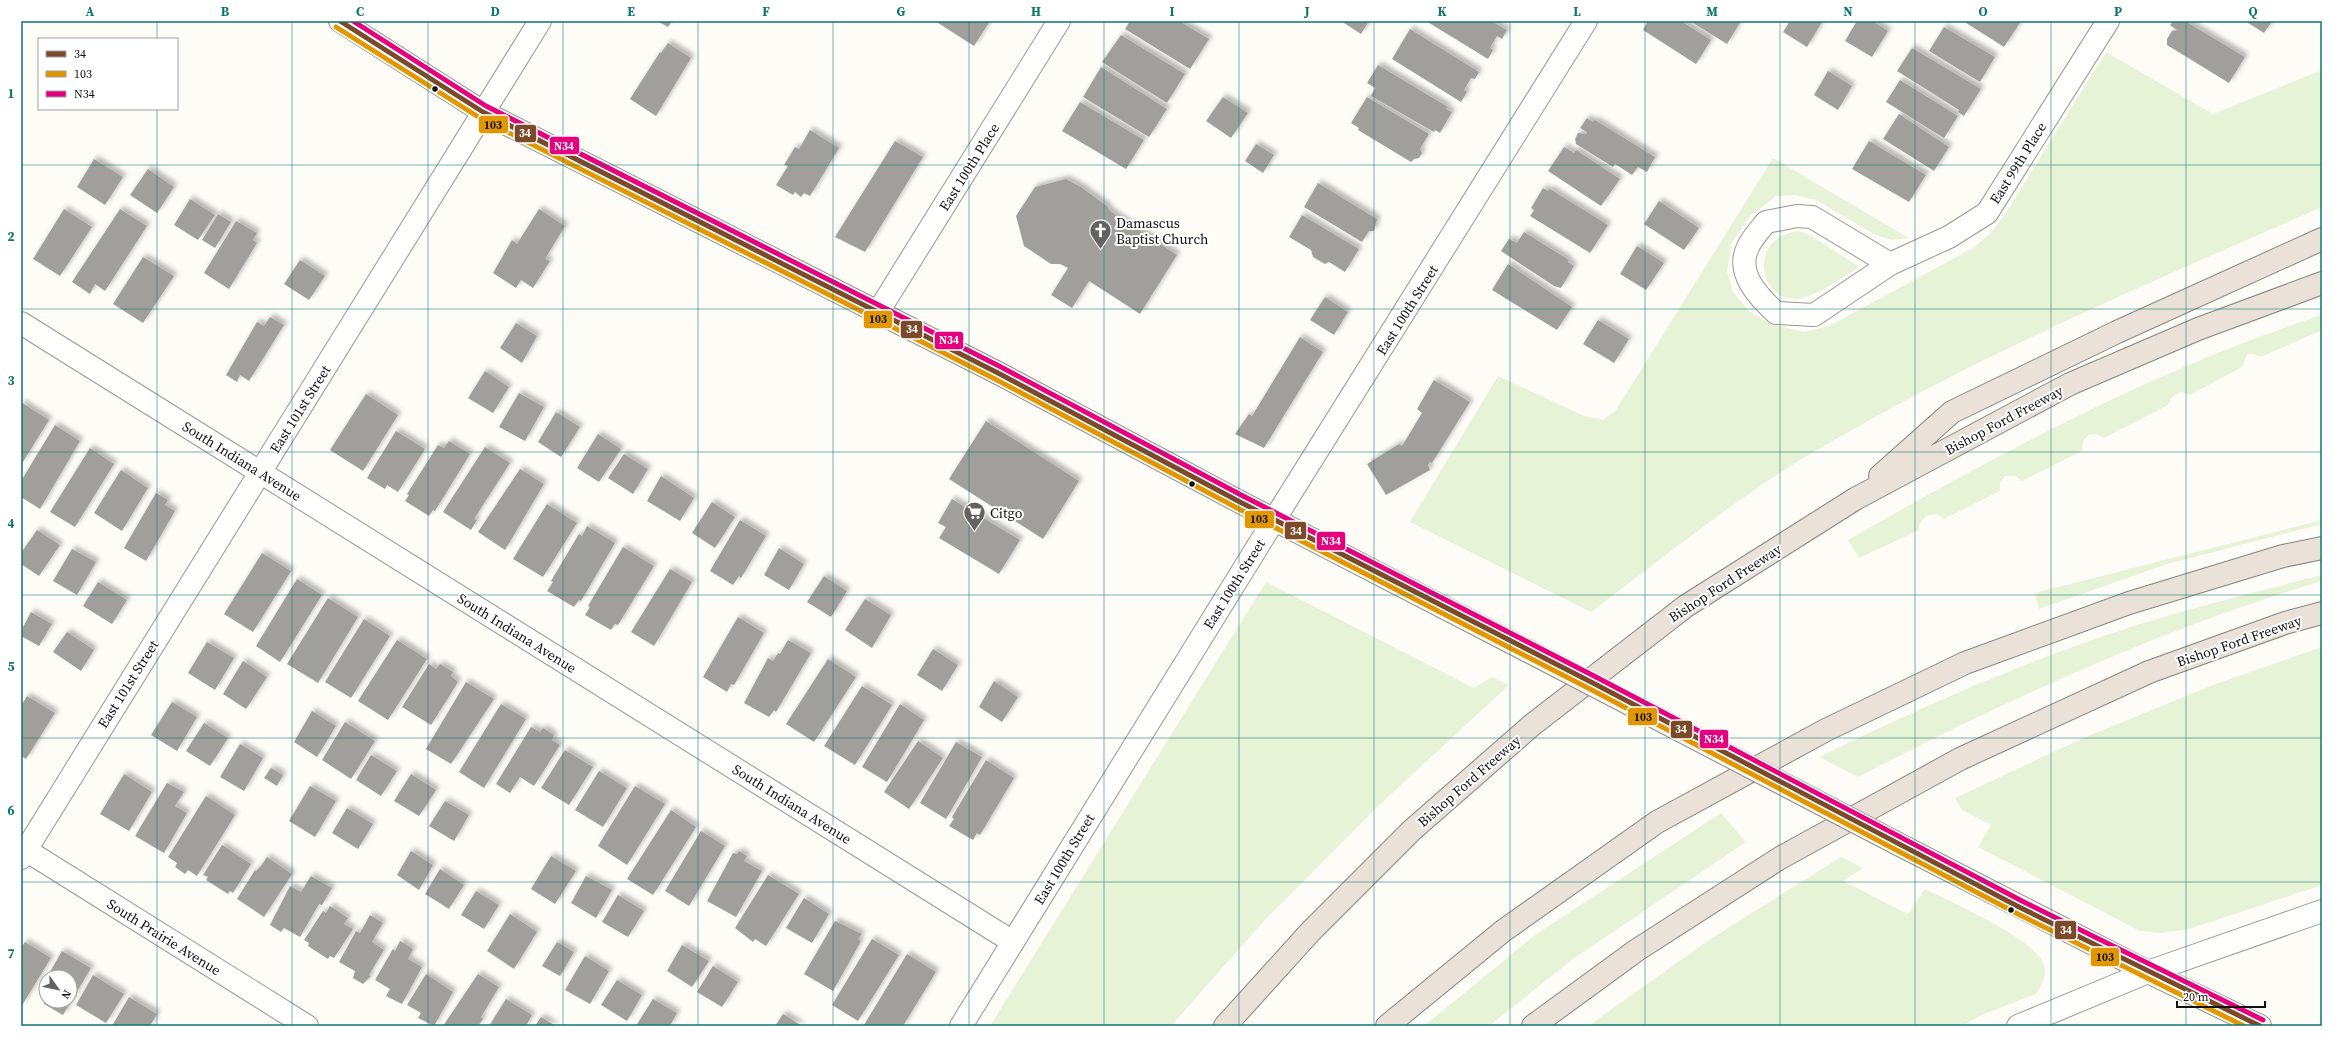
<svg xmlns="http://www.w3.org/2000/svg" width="2343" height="1047" font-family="'Source Serif 4',serif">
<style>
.green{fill:#e7f3d7}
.building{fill:#a19f9c;filter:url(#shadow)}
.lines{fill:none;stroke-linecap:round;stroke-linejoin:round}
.minor-casing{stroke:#979795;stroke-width:24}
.tertiary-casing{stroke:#979795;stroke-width:24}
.secondary-casing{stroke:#8e8d8b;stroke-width:24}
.motorway-casing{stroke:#858482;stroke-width:24}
.minor{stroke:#fffffe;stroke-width:22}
.tertiary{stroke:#fffffe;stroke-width:22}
.secondary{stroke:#f6f4eb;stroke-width:22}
.motorway{stroke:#eae1d8;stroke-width:22}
.secondary-bridge-casing{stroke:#8e8d8b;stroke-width:24;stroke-linecap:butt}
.secondary-bridge{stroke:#f6f4eb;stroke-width:22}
.bus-1-casing{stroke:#fff;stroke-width:8}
.bus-2-casing{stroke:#fff;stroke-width:8}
.bus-3-casing{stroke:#fff;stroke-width:8}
.bus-1{stroke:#7a4b2a;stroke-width:5}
.bus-2{stroke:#e09702;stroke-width:5}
.bus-3{stroke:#e5007d;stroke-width:5}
.grid{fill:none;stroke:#0f766e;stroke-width:1;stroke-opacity:0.55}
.bus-dot{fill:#111;stroke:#fff;stroke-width:1.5}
.labels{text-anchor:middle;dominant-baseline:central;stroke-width:4;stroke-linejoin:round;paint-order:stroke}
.street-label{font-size:14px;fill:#111;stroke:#fff}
.poi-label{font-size:14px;fill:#111;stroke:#fff;text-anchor:start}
.line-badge{stroke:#fff;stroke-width:1.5}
.badge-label{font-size:11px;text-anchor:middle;font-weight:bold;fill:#fff}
.pale-badge-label{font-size:11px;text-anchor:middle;font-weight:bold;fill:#111}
.neatline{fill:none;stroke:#0f766e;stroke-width:1.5}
.grid-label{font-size:13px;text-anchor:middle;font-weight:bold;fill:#0f766e}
</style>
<defs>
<filter id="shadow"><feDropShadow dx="3.5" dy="-3.5" stdDeviation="2" flood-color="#0004"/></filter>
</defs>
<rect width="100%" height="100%" fill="#fdfcf7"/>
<!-- green -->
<path class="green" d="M2106,52L2213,114L2322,70V207C2151,282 1978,355 1817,450C1737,497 1664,557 1591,612L1410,522L1498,376L1584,416L1603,420L1616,410L1773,158L1909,238L1892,240L1874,234L1816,200L1795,195L1776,196L1750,216L1731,244L1727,271L1733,292L1749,311L1771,324L1804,332L1829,326L1973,248L1991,233L2007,211Z
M1799,231L1810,235L1858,266L1855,270C1841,278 1813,298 1797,299C1758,301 1747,237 1799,231Z
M2322,315V330L2261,357L2254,354H2247L2242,367L2190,395L2181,392L2172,397L2168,405L2104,438L2096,434L2088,435L2083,441L2082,451L2022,481L2015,476H2005L2000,483V491L1944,519L1937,514L1926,516L1919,525V530L1859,558L1848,540C2000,453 2155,369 2322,315Z
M2322,520V524L2167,564L2039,609L2035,593Z
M2322,575V581C2160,629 2007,700 1858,777L1819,757C1907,714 1996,674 2089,641C2165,614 2244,595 2322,575Z
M1266,582L1474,688L1492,677L1509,685L1376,808L1262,923L1171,1026H990Z
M2322,647V885L2189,929L2161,933L2140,931L1978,847L1991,825L1962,810L1955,798L2088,736L2213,685Z
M1721,813L1746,842L1573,959L1489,1026H1424L1535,935Z
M1841,857L1863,868L1843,881L1908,914L1925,889C1951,902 2033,938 2043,963C2048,975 2042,984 2036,994L1984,1014L1961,1026H1588L1709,940Z"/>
<!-- building -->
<path class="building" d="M657,21H672L668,27Z
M935,21H990L974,46Z
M1130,21H1179L1209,39L1190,69L1125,29Z
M1341,21H1369L1361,34Z
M1426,21H1491L1507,30L1502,39L1497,36L1490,48L1493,50L1488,59Z
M1648,21H1681L1711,40L1696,64L1643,30Z
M1690,21H1741L1727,44Z
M1790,21H1820L1822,22L1807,47L1783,32Z
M1857,21H1872L1888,31L1872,57L1845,41Z
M1963,21H2021L2004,47Z
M2173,21H2185L2245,57L2229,83L2167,45V39L2172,31L2177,30L2170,25Z
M2245,21H2272L2264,33Z
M1944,27L1995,57L1980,82L1929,51Z
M1410,29L1479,72L1475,79L1471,78L1464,90L1467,92L1461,102L1392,59Z
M1121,35L1185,74L1167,103L1102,62Z
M668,43L691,58L656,116L630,99L660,52L661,53Z
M1912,48L1981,89L1964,116L1958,112L1959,110L1897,71Z
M1378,65L1448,107L1446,109L1452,112L1440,133L1435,130L1434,132L1371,96L1375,88L1367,83Z
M1101,67L1167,109L1149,137L1083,97Z
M1828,71L1852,86L1838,110L1814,95Z
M1900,80L1958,116L1944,138L1886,102Z
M1223,97L1248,113L1231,138L1206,121Z
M1367,97L1429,134L1420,149L1422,153L1419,158L1414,159L1411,162L1358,130L1359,128L1351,123Z
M1080,102L1144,140L1126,169L1062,131Z
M1899,114L1949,147L1934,171L1883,139Z
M1587,118L1593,122L1595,120L1655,157L1647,172L1638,167L1632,175L1615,164L1613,167L1576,144L1575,139L1578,133L1586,134L1587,132L1580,128Z
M810,130L839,148L810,196L804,193L801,197L795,192L793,195L776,185L788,166L784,165L795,147L799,149Z
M895,141L923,157L865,252L835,237Z
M1869,141L1926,175L1909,202L1852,169Z
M1256,144L1274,155L1263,173L1245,161Z
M1564,147L1574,153L1576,150L1620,179L1601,206L1548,171Z
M94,159L123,177L105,205L77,187Z
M148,169L174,187L157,213L130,195Z
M1066,179L1081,187L1107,206L1110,211L1177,255L1140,314L1089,281L1072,308L1051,295L1068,268L1060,264H1051L1024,246L1016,216L1035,187Z
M1318,183L1377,219L1374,231H1369L1362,242L1304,207Z
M1543,188L1548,191L1550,189L1608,225L1590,253L1530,216L1534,210L1531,208Z
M190,199L215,215L198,240L174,225Z
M1659,201L1699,228L1684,250L1644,224Z
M64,209L92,227L60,276L33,259Z
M120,209L147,226L105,291L95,284L90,294L72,282Z
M539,209L565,226L545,259L550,261L533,288L521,280L516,288L493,273L512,240L517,244Z
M218,214L231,222L215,248L202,240Z
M1302,215L1359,249L1345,272L1329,262L1325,264L1313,257L1311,250L1289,237Z
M236,221L257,233L253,240L257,243L229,289L204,273Z
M1524,232L1569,260L1568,262L1574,266L1561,288L1554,286L1501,251L1509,239L1517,243Z
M1637,246L1664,263L1646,290L1620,274Z
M143,257L174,276L143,323L113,304Z
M300,260L325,276L309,300L284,284Z
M1508,264L1572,307L1557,330L1492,290Z
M1325,297L1348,312L1334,335L1310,320Z
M270,317L284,325L249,381L240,375L237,382L226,375L257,322L264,326Z
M1598,320L1629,339L1614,363L1583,344Z
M516,323L537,336L522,363L500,348Z
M1300,337L1323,352L1264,448L1235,434L1249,414L1252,416Z
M485,371L509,387L493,413L468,398Z
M1434,380L1470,402L1432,463L1430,462L1428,465L1430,470L1386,495L1367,464L1399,444L1402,446L1422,413L1417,409Z
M519,393L544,407L525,441L499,427Z
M366,394L398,415L363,471L330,450Z
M21,402L49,420L21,465Z
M556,412L580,427L561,457L538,442Z
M986,421L1079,481L1043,539L949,479Z
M55,425L80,441L40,509L21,497V481Z
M396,431L425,449L398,492L387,485L385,489L367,478Z
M598,434L621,449L599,482L577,468Z
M449,441L470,454L435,511L433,510L429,516L405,501L409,495L407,494L438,445L444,448Z
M485,447L510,463L474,519L477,520L471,530L443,512Z
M90,448L114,464L75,527L50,512Z
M624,454L648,469L633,494L608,478Z
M520,469L544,484L505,550L478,532Z
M121,470L148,488L122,531L94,513Z
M661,476L694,498L680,521L647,501Z
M156,493L168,500L165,505L175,511L146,561L124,548Z
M952,499L1020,540L999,574L939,538L946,527L938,523Z
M712,502L735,517L715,548L692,533Z
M547,504L577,523L543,577L513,559Z
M740,520L766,536L741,578L739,576L733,585L710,571Z
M587,526L615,543L581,601L579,600L574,607L547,591L553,582L551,581L579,534L582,536Z
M37,530L60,545L39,576L21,564V553Z
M623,547L654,566L618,625L615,624L611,630L585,615L590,607L588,606Z
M779,548L804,564L789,590L764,575Z
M72,549L96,562L77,595L53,581Z
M262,553L291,571L253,632L224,614Z
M670,569L692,582L654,646L631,632Z
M824,576L847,591L831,617L807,602Z
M297,579L322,595L280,662L256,646Z
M98,582L127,600L112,624L83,606Z
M328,598L358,617L318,683L287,664Z
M865,599L891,615L872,648L845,630Z
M31,612L52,624L39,646L21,636V631Z
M738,617L764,633L734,685L731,684L727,692L703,677Z
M364,619L390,636L351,698L325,682Z
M67,632L94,650L81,671L53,652Z
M397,640L427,659L388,720L358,701Z
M788,640L811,653L776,712L774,710L769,717L744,703L768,658L773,661L778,653L780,654Z
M207,642L234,658L215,690L188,673Z
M933,649L958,665L942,691L917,675Z
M828,659L856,677L814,742L786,724Z
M243,661L267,677L246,709L223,694Z
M429,664L436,669L440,664L453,672L451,676L458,682L431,725L402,707Z
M994,681L1018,697L1002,722L979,707Z
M466,682L494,699L451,764L426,749Z
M862,686L892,705L855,765L824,746Z
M27,696L55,713L26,759L21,756V706Z
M172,702L197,717L177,751L151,735Z
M501,704L526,719L484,788L459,772Z
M900,704L924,720L887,782L862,767Z
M312,711L336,726L317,757L294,742Z
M345,722L375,741L351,779L322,760Z
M204,723L228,738L210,766L186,751Z
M531,727L540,732L543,728L554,735L552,740L560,745L534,786L520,777L510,793L496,784Z
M918,741L943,758L909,809L884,792Z
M956,742L982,757L946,819L920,803Z
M240,744L263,758L244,791L220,777Z
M565,750L593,767L569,805L541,788Z
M371,755L397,771L381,796L356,780Z
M986,760L1014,778L980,835L977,833L973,840L949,826L954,819L952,817Z
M271,768L283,775L277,786L264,778Z
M599,771L627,788L603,827L575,810Z
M124,774L152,792L129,831L100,814Z
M411,774L436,790L419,816L394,801Z
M167,783L184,792L175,806L187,813L164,853L135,836Z
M310,786L336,801L315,837L289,821Z
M635,786L665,804L627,865L598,846Z
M206,796L235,815L197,876L188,870L185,874L175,867L177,863L168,857Z
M445,801L469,815L454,841L429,826Z
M347,808L373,824L358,849L332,833Z
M671,810L696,827L653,895L627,879Z
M701,831L725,846L689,906L665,891Z
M222,845L251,864L233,893L230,891L228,894L206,880L208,877L203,875Z
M411,851L433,865L419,890L397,875Z
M739,851L747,856L744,861L762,871L736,917L707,901L733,853L737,854Z
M551,856L576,871L555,904L531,889Z
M267,857L292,874L264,917L237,899L255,870L256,871L261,866Z
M440,869L464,885L449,909L425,894Z
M768,875L799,894L766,946L755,939L753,942L735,928Z
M311,876L332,888L322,905L319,904L300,937L284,928L281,932L270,925L290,886L301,892Z
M586,876L612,890L596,918L571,903Z
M476,891L499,905L484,929L461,915Z
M618,895L644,911L628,937L602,922Z
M804,898L829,914L812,943L786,928Z
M330,906L348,918L344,924L353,929L334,958L330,956L328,959L308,946L309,943L304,940L323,911L326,913Z
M510,914L537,932L514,969L487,951Z
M370,915L383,923L372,942L384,950L369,975L371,976L363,984L353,978L355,971L339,962L356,931L360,933Z
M835,921L862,934L858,939L861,941L833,991L804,974Z
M872,939L899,955L858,1021L832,1005Z
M400,941L413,949L408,959L422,967L402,1004L386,996L390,989L375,980L393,949L395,951Z
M25,942L51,958L21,1007V948Z
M557,942L574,952L560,976L542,966Z
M682,945L709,961L692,987L667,971Z
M62,951L91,968L63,1015L44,1004L45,1001H70V977H47Z
M907,954L936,972L903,1026H866L864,1025Z
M585,956L609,971L590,1004L565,990Z
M713,966L738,982L722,1007L697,992Z
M426,974L453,992L434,1026L418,1018L421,1013L407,1005Z
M478,974L499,987L481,1017L483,1019L478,1026H443Z
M93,975L124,994L106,1023L76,1005Z
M617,980L642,995L627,1021L601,1005Z
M129,997L157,1014L150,1026H112Z
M506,999L532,1015L526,1026H489Z
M653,999L677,1013L670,1026H636Z
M783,1014L802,1026H775Z
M541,1017L556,1026H535Z"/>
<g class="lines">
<defs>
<path id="minor" d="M1890,264L1812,217L1797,216L1766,222C1760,230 1752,238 1748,247C1735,273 1759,297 1776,313L1814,315L1890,264L1949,237L1987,213L2108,21
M878,312L1059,21
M21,323L1013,942
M1274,520L1586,21
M21,847L307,1026
M21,858L540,21"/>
<path id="tertiary" d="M961,1026L1274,520
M2018,1026L2148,972L2322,911"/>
<path id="secondary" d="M340,21L483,112L998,373L1240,502L1528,651
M1898,844L2148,972L2260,1026"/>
<path id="motorway" d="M1880,476L1952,412L2117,332L2322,239
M1225,1026L1311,931L1411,831L1532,725L1686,606L1855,499L2070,384L2198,329L2322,283
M1387,1026L1503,931L1657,822L1826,730L1965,663L2129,603L2283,556L2322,548
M1533,1026L1637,950L1780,858L1960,759L2149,672L2285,623L2322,613"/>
</defs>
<!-- minor casing -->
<use href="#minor" class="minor-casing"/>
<!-- tertiary casing -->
<use href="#tertiary" class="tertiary-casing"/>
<!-- secondary casing -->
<use href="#secondary" class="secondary-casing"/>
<!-- motorway casing -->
<use href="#motorway" class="motorway-casing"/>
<!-- minor -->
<use href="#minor" class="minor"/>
<!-- tertiary -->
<use href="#tertiary" class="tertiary"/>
<!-- secondary -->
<use href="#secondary" class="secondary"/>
<!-- motorway -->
<use href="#motorway" class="motorway"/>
<defs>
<path id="secondary-bridge" d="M1528,651L1898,844"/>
</defs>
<!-- secondary-bridge casing -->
<use href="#secondary-bridge" class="secondary-bridge-casing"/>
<!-- secondary-bridge -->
<use href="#secondary-bridge" class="secondary-bridge"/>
<defs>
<path id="bus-1" d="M340,21L483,112L998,373L1240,502L1593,683L2019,907L2260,1026"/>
<path id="bus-2" d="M336,27L480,118L995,379L1237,508L1590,689L2016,913L2244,1026"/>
<path id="bus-3" d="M353,21L486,106L1001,367L1243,496L1596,677L2022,901L2263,1020"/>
</defs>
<!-- bus-1 casing -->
<use href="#bus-1" class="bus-1-casing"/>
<!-- bus-2 casing -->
<use href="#bus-2" class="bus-2-casing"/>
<!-- bus-3 casing -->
<use href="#bus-3" class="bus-3-casing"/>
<!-- bus-1 -->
<use href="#bus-1" class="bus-1"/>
<!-- bus-2 -->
<use href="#bus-2" class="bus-2"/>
<!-- bus-3 -->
<use href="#bus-3" class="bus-3"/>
</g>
<!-- grid -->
<path class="grid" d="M157,21V39M292,21V1026M428,21V1026M563,21V1026M698,21V1026M833,21V1026M969,21V1026M1104,21V1026M1239,21V1026M1374,21V1026M1510,21V1026M1645,21V1026M1780,21V1026M1915,21V1026M2051,21V1026M2186,21V1026M157,109V1026M21,165H2322M21,309H2322M21,452H2322M21,595H2322M21,738H2322M21,882H2322"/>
<!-- icons -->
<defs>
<symbol id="church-pin" viewBox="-11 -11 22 30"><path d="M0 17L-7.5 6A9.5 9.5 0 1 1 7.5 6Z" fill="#646362" stroke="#fff"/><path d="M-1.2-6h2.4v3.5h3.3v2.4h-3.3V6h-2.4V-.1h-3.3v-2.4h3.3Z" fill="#fff"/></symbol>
<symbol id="supermarket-pin" viewBox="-11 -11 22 30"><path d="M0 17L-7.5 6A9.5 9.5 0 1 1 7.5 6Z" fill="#646362" stroke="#fff"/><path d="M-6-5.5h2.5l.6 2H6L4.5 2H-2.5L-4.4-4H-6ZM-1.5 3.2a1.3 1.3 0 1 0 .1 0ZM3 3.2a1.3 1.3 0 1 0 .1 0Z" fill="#fff"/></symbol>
</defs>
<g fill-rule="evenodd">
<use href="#church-pin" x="1088" y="218" width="25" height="34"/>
<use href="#supermarket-pin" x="962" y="500" width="25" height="34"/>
</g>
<!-- markers -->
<g class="bus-dot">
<circle cx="435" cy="89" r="3.5"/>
<circle cx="1192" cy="484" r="3.5"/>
<circle cx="2011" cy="910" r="3.5"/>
</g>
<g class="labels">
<!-- street labels -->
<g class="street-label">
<text transform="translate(2018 163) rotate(-58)">East 99th Place</text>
<text transform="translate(969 167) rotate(-58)">East 100th Place</text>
<text transform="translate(1407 310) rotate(-58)">East 100th Street</text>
<text transform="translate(300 409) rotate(-58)">East 101st Street</text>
<text transform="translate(2004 420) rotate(-28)">Bishop Ford Freeway</text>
<text transform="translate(242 461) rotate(32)">South Indiana Avenue</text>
<text transform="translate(1725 583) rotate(-33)">Bishop Ford Freeway</text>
<text transform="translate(1234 584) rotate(-58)">East 100th Street</text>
<text transform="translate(517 633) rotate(32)">South Indiana Avenue</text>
<text transform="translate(2239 641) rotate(-19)">Bishop Ford Freeway</text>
<text transform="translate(128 684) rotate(-58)">East 101st Street</text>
<text transform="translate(1469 781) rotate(-41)">Bishop Ford Freeway</text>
<text transform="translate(792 804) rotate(32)">South Indiana Avenue</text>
<text transform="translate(1064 859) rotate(-59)">East 100th Street</text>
<text transform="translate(164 937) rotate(32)">South Prairie Avenue</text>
</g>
<!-- poi labels -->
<g class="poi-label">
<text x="1116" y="223">Damascus<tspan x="1116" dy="16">Baptist Church</tspan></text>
<text x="990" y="513">Citgo</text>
</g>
</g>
<g class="line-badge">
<rect x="478" y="115" width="31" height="19" rx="4" fill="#e09702"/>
<rect x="514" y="124" width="23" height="19" rx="4" fill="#7a4b2a"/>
<rect x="549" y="136" width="31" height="19" rx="4" fill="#e5007d"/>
<rect x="863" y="310" width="30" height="19" rx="4" fill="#e09702"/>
<rect x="900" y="320" width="23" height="19" rx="4" fill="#7a4b2a"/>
<rect x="934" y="331" width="30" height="19" rx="4" fill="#e5007d"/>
<rect x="1244" y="510" width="31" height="19" rx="4" fill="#e09702"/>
<rect x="1284" y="521" width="23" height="19" rx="4" fill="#7a4b2a"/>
<rect x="1316" y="531" width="30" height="20" rx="4" fill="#e5007d"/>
<rect x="1627" y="707" width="31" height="19" rx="4" fill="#e09702"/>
<rect x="1670" y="720" width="23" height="19" rx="4" fill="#7a4b2a"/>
<rect x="1699" y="729" width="30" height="20" rx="4" fill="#e5007d"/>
<rect x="2054" y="920" width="23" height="20" rx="4" fill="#7a4b2a"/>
<rect x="2090" y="947" width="30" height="20" rx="4" fill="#e09702"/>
</g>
<g class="badge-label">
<text x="525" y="137">34</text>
<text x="564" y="150">N34</text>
<text x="912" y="333">34</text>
<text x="949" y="344">N34</text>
<text x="1296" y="535">34</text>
<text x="1331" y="545">N34</text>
<text x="1681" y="733">34</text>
<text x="1714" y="743">N34</text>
<text x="2066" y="934">34</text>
</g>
<g class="pale-badge-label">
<text x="493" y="129">103</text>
<text x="878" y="323">103</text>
<text x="1259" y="523">103</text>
<text x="1643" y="721">103</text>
<text x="2105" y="961">103</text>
</g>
<!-- border -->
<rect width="2343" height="1047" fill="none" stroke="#ffffff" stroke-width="44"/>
<!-- legend -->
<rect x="38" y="38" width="140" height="72" fill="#ffffff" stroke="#a0a0a0"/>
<rect x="46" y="51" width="20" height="6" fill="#7a4b2a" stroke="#a0a0a0"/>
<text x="74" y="58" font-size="12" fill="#111111">34</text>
<rect x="46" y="71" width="20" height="6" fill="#e09702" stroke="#a0a0a0"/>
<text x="74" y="78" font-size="12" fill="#111111">103</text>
<rect x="46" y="91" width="20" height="6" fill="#e5007d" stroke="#a0a0a0"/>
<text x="74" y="98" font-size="12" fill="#111111">N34</text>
<!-- north arrow -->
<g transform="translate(58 989) rotate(123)"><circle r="19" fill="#ffffff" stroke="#a0a0a0"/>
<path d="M0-3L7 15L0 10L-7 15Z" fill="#646362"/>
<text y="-6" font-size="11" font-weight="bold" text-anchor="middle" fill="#111111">N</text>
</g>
<!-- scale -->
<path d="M2177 1001v6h88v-6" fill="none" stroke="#111111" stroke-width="2"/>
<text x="2183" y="1001" font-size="12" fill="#111111" stroke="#ffffff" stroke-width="3" paint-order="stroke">20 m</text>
<rect x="22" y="22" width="2299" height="1003" class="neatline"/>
<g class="grid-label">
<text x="90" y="16">A</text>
<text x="225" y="16">B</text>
<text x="360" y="16">C</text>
<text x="495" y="16">D</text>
<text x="631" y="16">E</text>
<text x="766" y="16">F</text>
<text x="901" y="16">G</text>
<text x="1036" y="16">H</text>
<text x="1172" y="16">I</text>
<text x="1307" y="16">J</text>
<text x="1442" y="16">K</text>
<text x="1577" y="16">L</text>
<text x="1712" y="16">M</text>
<text x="1848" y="16">N</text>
<text x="1983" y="16">O</text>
<text x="2118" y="16">P</text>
<text x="2253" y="16">Q</text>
<text x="11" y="98">1</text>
<text x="11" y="241">2</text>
<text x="11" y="385">3</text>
<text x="11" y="528">4</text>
<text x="11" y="671">5</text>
<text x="11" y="815">6</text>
<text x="11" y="958">7</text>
</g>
</svg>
